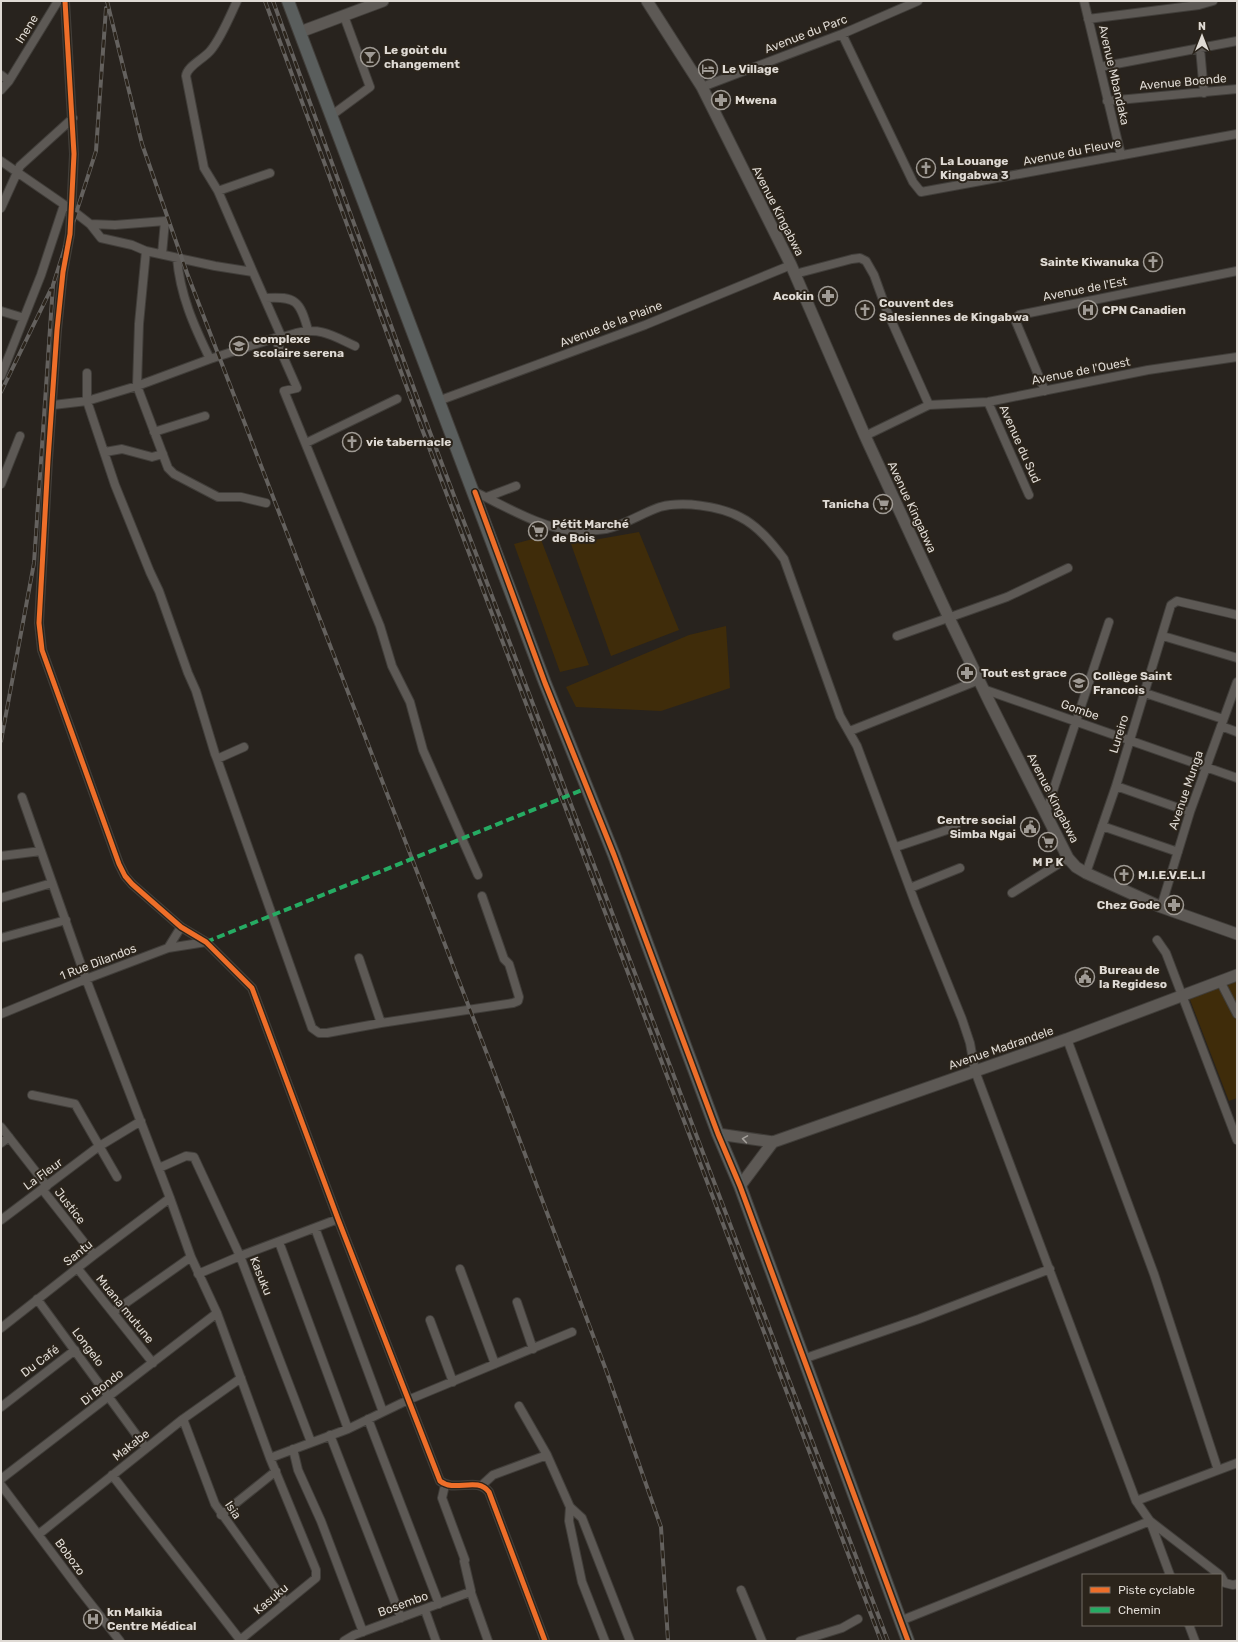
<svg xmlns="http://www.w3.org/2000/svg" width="1238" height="1642" font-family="Rubik,sans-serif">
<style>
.green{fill:#3f2c0a}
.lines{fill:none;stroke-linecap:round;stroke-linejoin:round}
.street-casing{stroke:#413e3a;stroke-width:10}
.secondary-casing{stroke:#413e3a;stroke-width:13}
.primary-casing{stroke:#413e3a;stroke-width:14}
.street{stroke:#5d5955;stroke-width:8}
.secondary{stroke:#5d5955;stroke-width:11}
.primary{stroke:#5a5e5d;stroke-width:12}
.rail-casing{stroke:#64615e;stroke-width:4}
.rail{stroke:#2b241b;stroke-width:2.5;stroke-dasharray:8;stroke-linecap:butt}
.quiet{stroke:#26ab63;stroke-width:4;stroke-dasharray:8 4;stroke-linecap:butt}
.cycleway-casing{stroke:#2b241b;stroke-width:8}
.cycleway{stroke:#ee6e29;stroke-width:5}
.oneway{stroke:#a4a09b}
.labels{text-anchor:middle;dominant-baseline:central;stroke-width:4;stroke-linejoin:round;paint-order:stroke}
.street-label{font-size:12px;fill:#dfdad4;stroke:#2b241b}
.poi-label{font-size:12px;font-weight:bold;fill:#dfdad4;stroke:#2b241b;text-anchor:start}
</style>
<rect width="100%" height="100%" fill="#28231e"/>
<!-- green -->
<path class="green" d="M639,532L679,630L611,656L571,544Z
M540,537L589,665L560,672L514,544Z
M726,626L730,688L661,711L576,707L566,687L689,635Z
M1237,979V1098L1229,1101L1189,997Z"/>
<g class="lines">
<defs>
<path id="street" d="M65,1L74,154L70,234L63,272L57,330L48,460L39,623L42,650L119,864L125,876L132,884L181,927L206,942L252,988L338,1219L440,1481C455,1493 477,1476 489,1492L545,1641
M1084,1L1121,155
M1088,19L1199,5L1213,1
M842,34L913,182L921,192L1237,134
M1200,48L1204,93
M1100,67L1237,41
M1,75L9,81
M702,87L842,34L918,1
M1,90L9,81L58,1
M1107,101L1237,89
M332,115L370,87L344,16
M1,161L72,210L90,224L101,238L132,245L146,251L139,324L137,386L168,468L174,474L218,497H241L266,503
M218,191L204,168L186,76C187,66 204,59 211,50C221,38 230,16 237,1
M1,208L20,166L73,118
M90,224L115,225L165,221L162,254
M146,251L215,266L253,272L282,338
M177,258C180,295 194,326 210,359
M253,272L218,191L270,173
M795,274L852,259L860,258L866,261L874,275L887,311L929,405
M265,298C296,296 300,301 308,330
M1,311L24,318
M275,338L297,388L284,391L380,626L392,666L410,702L423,750L478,875
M87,373V401L115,485L150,572L159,591L188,673L196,691L215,754L217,759L244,747
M1,376L41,275L64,205
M1045,391L1016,322V318L1019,315L1237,271
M438,401L645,325L791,265
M988,402L1029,495
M53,405L87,401L137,386L210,359L275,338C283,338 289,335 296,333C321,327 333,336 355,346
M154,432L205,416
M865,436L929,405L988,402L1148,370L1237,357
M306,443L397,399
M105,452L122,449L152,457L163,454
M1,484L20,436
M475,492C505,506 542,529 576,531C585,531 597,530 606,529C625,525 642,513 660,507C683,501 719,506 740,517C758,526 772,543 784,559L840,716L857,746L916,905L962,1019L970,1043L975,1071L1136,1501L1150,1521L1170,1575
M487,497L516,486
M897,636L1007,597L1068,568
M1163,636L1237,658
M983,689L1237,778
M1145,693L1223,719
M1221,726L1237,732
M850,731L979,680
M217,759L312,1028L319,1033H327L381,1023L513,1003L518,1001L519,997L509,964L504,959L482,896
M1116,786L1190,812
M22,797L86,979L170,1198L191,1257L217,1313L270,1458L316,1570V1578L240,1640
M1046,812L1109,622
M1102,826L1178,852
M896,847L956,827
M1,856L41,851
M1086,873L1116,786L1171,605L1177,601L1237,615
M910,888L960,868
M1012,893L1068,858
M1,898L52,883
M1161,907L1190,812L1237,682
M1,938L66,920
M1157,940L1166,953L1237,1140
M168,948L181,927
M359,958L381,1023
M1220,981L1237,1014
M1,1014L86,979L168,948L206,942
M1067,1039L1154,1274L1218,1470
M32,1095L75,1104L117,1177
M1,1127L47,1186
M1,1143L9,1137
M159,1168L186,1156L194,1157L240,1256L311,1442
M42,1189L94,1255
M1,1220L98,1147L141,1121
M315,1228L383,1412
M279,1242L348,1429
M78,1269L153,1363
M460,1269L495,1364
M198,1274L240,1256L338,1219
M37,1299L146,1448
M517,1302L533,1349
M113,1312L191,1257
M430,1320L453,1382
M1,1328L94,1255L170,1198
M803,1359L919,1319L1050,1269
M519,1406L547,1455
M1,1407L75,1350
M183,1419L215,1504L285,1602
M368,1419L439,1604
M330,1435L401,1618
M293,1449L298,1470L321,1521L363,1632
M270,1458L348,1429L408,1400L572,1332
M112,1475L241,1641
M1,1479L217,1313
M1,1485L79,1589L120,1641
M445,1485L442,1498L465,1560L464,1561L471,1591
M481,1486L493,1475L547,1455L570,1507L582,1518L630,1641
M1136,1501L1237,1463
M570,1507L569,1521L582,1582L605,1641
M221,1515L276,1471
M39,1534L183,1419L241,1378
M1221,1576L1225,1583L1233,1585L1237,1584
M741,1590L762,1641
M425,1610L436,1641
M900,1621L1150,1521L1220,1575
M1189,1625L1195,1641
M344,1641L354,1635L470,1592V1590L488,1641
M800,1641L842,1628L858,1619"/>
<path id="secondary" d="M647,1L702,87L791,265L865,436L949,618L990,703L1068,858L1076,867L1086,873L1161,907L1237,934
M300,32L383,1
M718,1134L773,1142L1067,1039L1237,975
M740,1186L773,1142"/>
<path id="primary" d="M288,1L545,683L614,855L718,1134L740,1186L908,1641"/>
</defs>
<!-- street casing -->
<use href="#street" class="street-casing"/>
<!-- secondary casing -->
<use href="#secondary" class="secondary-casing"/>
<!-- primary casing -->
<use href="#primary" class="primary-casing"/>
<!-- street -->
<use href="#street" class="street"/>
<!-- secondary -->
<use href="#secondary" class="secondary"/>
<!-- primary -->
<use href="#primary" class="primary"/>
<defs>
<path id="rail" d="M107,1L142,144L187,273L502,1093L606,1370L661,1527L668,1641
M265,1L422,429L881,1641
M273,1L428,427L888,1641
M1,392L51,289
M1,741L34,563L53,285L96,151L106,8"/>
</defs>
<!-- rail casing -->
<use href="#rail" class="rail-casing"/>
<!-- rail -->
<use href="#rail" class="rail"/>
<!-- quiet -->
<path class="quiet" d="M206,942L587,788"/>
<defs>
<path id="cycleway" d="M65,1L74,154L70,234L63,272L57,330L48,460L39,623L42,650L119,864L125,876L132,884L181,927L206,942L252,988L338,1219L440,1481C455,1493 477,1476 489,1492L545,1641
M475,492L545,683L614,855L718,1134L740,1186L908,1641"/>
</defs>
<!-- cycleway casing -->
<use href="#cycleway" class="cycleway-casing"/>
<!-- cycleway -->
<use href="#cycleway" class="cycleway"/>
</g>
<!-- one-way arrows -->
<defs><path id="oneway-chevron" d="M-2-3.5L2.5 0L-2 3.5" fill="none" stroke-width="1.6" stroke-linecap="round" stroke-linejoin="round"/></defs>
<use class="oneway" href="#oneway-chevron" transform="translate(745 1139) rotate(-171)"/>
<!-- icons -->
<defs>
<symbol id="bar-ring" viewBox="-11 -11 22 22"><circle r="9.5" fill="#2b241b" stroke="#9f9a94" stroke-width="1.5"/><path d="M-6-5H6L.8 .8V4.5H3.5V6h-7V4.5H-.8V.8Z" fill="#9f9a94"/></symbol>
<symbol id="hotel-ring" viewBox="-11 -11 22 22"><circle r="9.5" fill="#2b241b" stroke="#9f9a94" stroke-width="1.5"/><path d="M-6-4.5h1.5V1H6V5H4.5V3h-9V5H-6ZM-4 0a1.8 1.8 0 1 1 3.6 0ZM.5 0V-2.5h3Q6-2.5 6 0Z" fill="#9f9a94"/></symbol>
<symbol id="pharmacy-ring" viewBox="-11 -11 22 22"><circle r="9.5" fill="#2b241b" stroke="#9f9a94" stroke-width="1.5"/><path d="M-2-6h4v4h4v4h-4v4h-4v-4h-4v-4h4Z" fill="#9f9a94"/></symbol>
<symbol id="church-ring" viewBox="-11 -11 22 22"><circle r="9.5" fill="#2b241b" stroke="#9f9a94" stroke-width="1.5"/><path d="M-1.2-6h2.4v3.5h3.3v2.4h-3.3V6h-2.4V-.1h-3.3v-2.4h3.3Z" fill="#9f9a94"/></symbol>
<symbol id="hospital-ring" viewBox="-11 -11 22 22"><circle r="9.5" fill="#2b241b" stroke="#9f9a94" stroke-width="1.5"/><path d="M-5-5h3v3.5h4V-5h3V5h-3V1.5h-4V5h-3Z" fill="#9f9a94"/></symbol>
<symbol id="school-ring" viewBox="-11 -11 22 22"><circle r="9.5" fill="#2b241b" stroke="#9f9a94" stroke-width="1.5"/><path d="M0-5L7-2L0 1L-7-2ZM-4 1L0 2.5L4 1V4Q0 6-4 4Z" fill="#9f9a94"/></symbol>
<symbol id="supermarket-ring" viewBox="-11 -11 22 22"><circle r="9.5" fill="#2b241b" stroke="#9f9a94" stroke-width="1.5"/><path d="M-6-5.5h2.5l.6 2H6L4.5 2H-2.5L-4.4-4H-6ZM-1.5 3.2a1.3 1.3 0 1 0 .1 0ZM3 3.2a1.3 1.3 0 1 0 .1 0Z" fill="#9f9a94"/></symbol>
<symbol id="civic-ring" viewBox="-11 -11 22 22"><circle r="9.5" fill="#2b241b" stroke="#9f9a94" stroke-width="1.5"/><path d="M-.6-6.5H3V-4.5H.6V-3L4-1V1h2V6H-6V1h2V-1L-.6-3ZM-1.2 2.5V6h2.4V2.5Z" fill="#9f9a94"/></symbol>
</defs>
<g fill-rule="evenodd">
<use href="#bar-ring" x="359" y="46" width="22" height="22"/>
<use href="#hotel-ring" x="697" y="58" width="22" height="22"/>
<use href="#pharmacy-ring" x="710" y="89" width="22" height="22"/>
<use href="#church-ring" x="915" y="157" width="22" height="22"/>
<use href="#church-ring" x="1142" y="251" width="22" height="22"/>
<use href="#pharmacy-ring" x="817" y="285" width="22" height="22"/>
<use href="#church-ring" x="854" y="299" width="22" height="22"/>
<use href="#hospital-ring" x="1077" y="299" width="22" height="22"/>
<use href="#school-ring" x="228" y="335" width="22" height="22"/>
<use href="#church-ring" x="341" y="431" width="22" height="22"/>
<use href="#supermarket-ring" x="872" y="493" width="22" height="22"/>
<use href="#supermarket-ring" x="527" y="520" width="22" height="22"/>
<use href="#pharmacy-ring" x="956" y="662" width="22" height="22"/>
<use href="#school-ring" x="1068" y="672" width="22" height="22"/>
<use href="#civic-ring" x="1019" y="816" width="22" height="22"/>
<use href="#supermarket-ring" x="1037" y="831" width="22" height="22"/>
<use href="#church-ring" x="1113" y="864" width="22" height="22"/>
<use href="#pharmacy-ring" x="1163" y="894" width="22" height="22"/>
<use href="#civic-ring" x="1074" y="966" width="22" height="22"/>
<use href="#hospital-ring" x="82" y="1608" width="22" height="22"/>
</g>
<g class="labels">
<!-- street labels -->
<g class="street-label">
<text transform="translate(27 29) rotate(-58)">Inene</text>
<text transform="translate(806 34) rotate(-21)">Avenue du Parc</text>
<text transform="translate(1114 75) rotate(77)">Avenue Mbandaka</text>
<text transform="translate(1183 82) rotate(-5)">Avenue Boende</text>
<text transform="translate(1072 152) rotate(-11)">Avenue du Fleuve</text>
<text transform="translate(778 211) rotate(63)">Avenue Kingabwa</text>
<text transform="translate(1085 289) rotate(-11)">Avenue de l'Est</text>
<text transform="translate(611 324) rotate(-21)">Avenue de la Plaine</text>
<text transform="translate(1081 371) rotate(-11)">Avenue de l'Ouest</text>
<text transform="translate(1020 444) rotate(66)">Avenue du Sud</text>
<text transform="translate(912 507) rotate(65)">Avenue Kingabwa</text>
<text transform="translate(1080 710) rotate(19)">Gombe</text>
<text transform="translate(1119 734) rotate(-73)">Lureiro</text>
<text transform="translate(1186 790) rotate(-71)">Avenue Munga</text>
<text transform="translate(1053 798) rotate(63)">Avenue Kingabwa</text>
<text transform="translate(98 962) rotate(-21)">1 Rue Dilandos</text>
<text transform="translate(1001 1048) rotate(-19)">Avenue Madrandele</text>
<text transform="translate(43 1174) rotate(-36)">La Fleur</text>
<text transform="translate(70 1206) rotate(52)">Justice</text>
<text transform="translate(78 1253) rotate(-39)">Santu</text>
<text transform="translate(261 1276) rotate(68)">Kasuku</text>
<text transform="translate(125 1309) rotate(51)">Muana mutune</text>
<text transform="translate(88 1347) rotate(53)">Longelo</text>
<text transform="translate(40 1361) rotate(-37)">Du Café</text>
<text transform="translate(102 1387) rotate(-38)">Di Bondo</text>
<text transform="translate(131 1445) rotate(-38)">Makabe</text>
<text transform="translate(233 1510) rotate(56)">Isia</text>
<text transform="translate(70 1557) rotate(54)">Bobozo</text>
<text transform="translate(271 1599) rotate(-40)">Kasuku</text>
<text transform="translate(403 1604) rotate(-20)">Bosembo</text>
</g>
<!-- poi labels -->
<g class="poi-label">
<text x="384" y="50">Le goùt du<tspan x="384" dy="14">changement</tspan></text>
<text x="722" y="69">Le Village</text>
<text x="735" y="100">Mwena</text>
<text x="940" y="161">La Louange<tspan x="940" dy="14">Kingabwa 3</tspan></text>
<text x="1139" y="262" text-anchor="end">Sainte Kiwanuka</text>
<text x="814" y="296" text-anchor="end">Acokin</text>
<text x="879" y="303">Couvent des<tspan x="879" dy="14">Salesiennes de Kingabwa</tspan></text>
<text x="1102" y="310">CPN Canadien</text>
<text x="253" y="339">complexe<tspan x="253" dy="14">scolaire serena</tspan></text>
<text x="366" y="442">vie tabernacle</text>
<text x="869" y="504" text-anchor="end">Tanicha</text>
<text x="552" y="524">Pétit Marché<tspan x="552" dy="14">de Bois</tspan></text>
<text x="981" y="673">Tout est grace</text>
<text x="1093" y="676">Collège Saint<tspan x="1093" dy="14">Francois</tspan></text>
<text x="1016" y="820" text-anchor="end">Centre social<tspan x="1016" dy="14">Simba Ngai</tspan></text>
<text x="1048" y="862" text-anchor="middle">M P K</text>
<text x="1138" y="875">M.I.E.V.E.L.I</text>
<text x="1160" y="905" text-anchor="end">Chez Gode</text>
<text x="1099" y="970">Bureau de<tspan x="1099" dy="14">la Regideso</tspan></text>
<text x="107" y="1612">kn Malkia<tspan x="107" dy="14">Centre Médical</tspan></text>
</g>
</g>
<!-- border -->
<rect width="1238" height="1642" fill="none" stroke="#dfdad4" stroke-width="4"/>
<!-- legend -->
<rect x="1082" y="1574" width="140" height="52" fill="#2b241b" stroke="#736d65"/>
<rect x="1090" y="1587" width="20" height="6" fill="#ee6e29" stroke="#736d65"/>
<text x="1118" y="1594" font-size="12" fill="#dfdad4">Piste cyclable</text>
<rect x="1090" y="1607" width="20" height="6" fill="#26ab63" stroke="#736d65"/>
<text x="1118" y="1614" font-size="12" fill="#dfdad4">Chemin</text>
<!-- north arrow -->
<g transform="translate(1202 36)" stroke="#2b241b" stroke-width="3" paint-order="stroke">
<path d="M0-3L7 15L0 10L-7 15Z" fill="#dfdad4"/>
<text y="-6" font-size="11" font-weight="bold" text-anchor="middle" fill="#dfdad4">N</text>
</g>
</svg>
